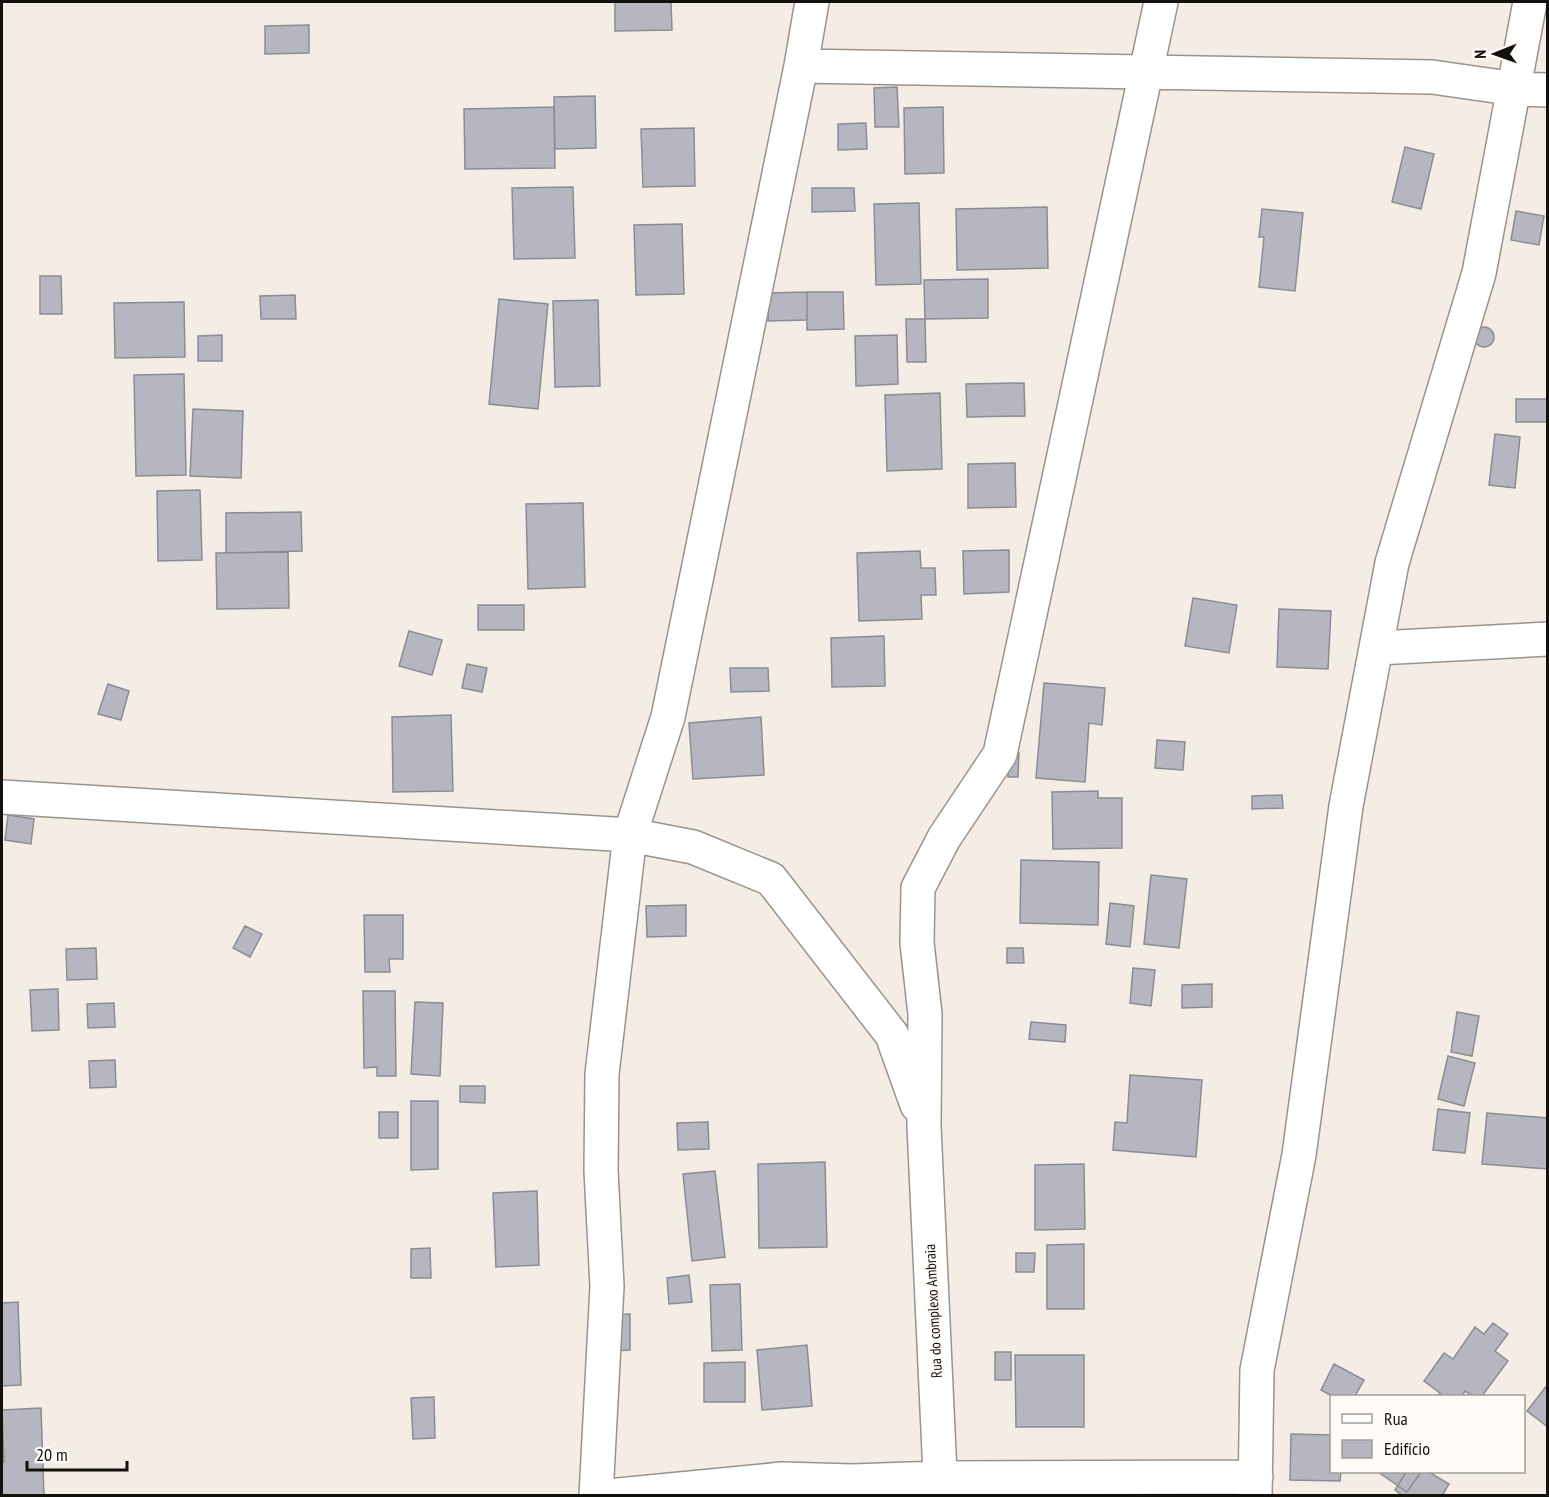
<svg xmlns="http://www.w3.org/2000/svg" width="1549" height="1497" font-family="'PT Sans Narrow',sans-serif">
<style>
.building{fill:#b5b6bf;stroke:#8b8c94;stroke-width:1.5}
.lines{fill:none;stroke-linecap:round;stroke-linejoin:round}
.street-casing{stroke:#9a938c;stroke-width:36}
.street{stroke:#fff;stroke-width:33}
.labels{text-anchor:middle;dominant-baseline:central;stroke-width:4.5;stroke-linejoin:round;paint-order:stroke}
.street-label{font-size:15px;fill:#13110e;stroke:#fffbf6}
</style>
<rect width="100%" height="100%" fill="#f4ede5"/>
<!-- building -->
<path class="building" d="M615,2H671L672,30L615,31Z
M309,25V53L265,54V26Z
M897,87L899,127H875L874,88Z
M595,96L596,148L555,149L554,97Z
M554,107L555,168L465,169L464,109Z
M943,107L944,173L905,174L904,108Z
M866,123L867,149L838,150V124Z
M694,128L695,186L643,187L641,129Z
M1405,147L1434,154L1421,209L1392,202Z
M573,187L575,258L514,259L512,188Z
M812,188H854L855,211L812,212Z
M919,203L921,284L876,285L874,204Z
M1047,207L1048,268L957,270L956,209Z
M1262,209L1303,213L1295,291L1259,287L1264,237H1259Z
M1516,211L1544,216L1539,245L1511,240Z
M682,224L684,294L636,295L634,225Z
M40,276H61L62,314H40Z
M988,279V318L925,319L924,280Z
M807,292V320L768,321V293Z
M807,292H843L844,329L807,330Z
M295,295L296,319H261L260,296Z
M499,299L548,304L538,409L489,404Z
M598,300L600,386L555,387L553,301Z
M184,302L185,357L115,358L114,303Z
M906,319H925L926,362H907Z
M1474 337a10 10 0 1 1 20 0a10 10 0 1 1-20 0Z
M222,335V361H198V336Z
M897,335L898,384L856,386L855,336Z
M184,374L186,475L136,476L134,375Z
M1024,383L1025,416L967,417L966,384Z
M940,393L942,469L887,471L885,395Z
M1516,399H1548V422H1516Z
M193,409L243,411L241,478L190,476Z
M1495,434L1520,437L1515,488L1489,485Z
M1015,463L1016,507L968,508V464Z
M200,490L202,560L158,561L157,491Z
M583,503L585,587L528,589L526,504Z
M301,512L302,551L226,553V513Z
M1009,550V592L964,594L963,551Z
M920,551L921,568H935L936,595H921L922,619L859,621L857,553Z
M288,552L289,608L217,609L216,553Z
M1193,598L1237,605L1229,653L1185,646Z
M478,605H524V630H478Z
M1279,609L1331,611L1328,669L1277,667Z
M409,631L442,640L432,675L399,666Z
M884,636L885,686L832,687L831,638Z
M467,664L487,668L482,692L462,688Z
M730,668H768L769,691L731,692Z
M1044,683L1105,688L1102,725L1089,723L1085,782L1036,778Z
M108,684L129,691L121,720L98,714Z
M451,715L453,791L393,792L392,717Z
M761,717L764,775L693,779L689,723Z
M1157,740L1185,742L1183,770L1155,768Z
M1010,752L1019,753L1018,777H1008Z
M1098,791V798H1122V848L1053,849L1052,792Z
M1282,795L1283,808L1252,809V796Z
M8,815L34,819L31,844L5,840Z
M1021,860L1099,862L1098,925L1020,923Z
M1151,875L1187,879L1179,948L1144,944Z
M1110,903L1134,906L1130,947L1106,944Z
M686,905V936L647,937L646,906Z
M364,915H403V959H389L390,972H365Z
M245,926L262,934L250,957L233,948Z
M96,948L97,979L67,980L66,949Z
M1007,948H1023L1024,963H1007Z
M1133,968L1155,970L1151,1006L1130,1003Z
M1212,984V1007L1182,1008V985Z
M58,989L59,1030L32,1031L30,990Z
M363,991H395L396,1076H377V1067L364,1068Z
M415,1002L443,1003L440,1076L411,1074Z
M114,1003L115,1027L88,1028L87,1004Z
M1457,1012L1479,1016L1472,1056L1451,1052Z
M1031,1022L1066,1025L1065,1042L1029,1039Z
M1448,1056L1475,1063L1464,1106L1438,1099Z
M115,1060L116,1087L90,1088L89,1061Z
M1130,1075L1202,1080L1196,1157L1113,1150L1115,1122L1127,1123Z
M460,1086H485V1103L460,1102Z
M411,1101H438V1169L411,1170Z
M1438,1109L1470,1113L1465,1153L1433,1150Z
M379,1112H398V1138H379Z
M1487,1113L1548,1118V1169L1482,1164Z
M708,1122L709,1149L678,1150L677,1123Z
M825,1162L827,1247L759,1248L758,1164Z
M1084,1164L1085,1229L1035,1230V1165Z
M715,1171L725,1257L692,1261L683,1174Z
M537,1191L539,1265L496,1267L493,1193Z
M1084,1244V1309H1047V1245Z
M430,1248L431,1278H411V1249Z
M1016,1253H1035L1034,1272H1016Z
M689,1275L692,1302L669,1304L667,1278Z
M740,1284L742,1350L712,1351L710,1285Z
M18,1302L21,1385L2,1386V1303Z
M630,1314V1350L613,1351L612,1315Z
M1493,1323L1508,1334L1495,1351L1508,1361L1482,1396H1473L1465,1391L1462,1396H1437L1440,1393L1424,1381L1444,1353L1453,1359L1475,1327L1484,1334Z
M807,1345L812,1406L762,1410L757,1350Z
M995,1352H1011V1380H995Z
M1015,1355H1084V1427H1016Z
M745,1362V1402H704V1363Z
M1334,1364L1364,1380L1355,1396H1332L1321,1390Z
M1548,1384V1427L1527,1411Z
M434,1397L435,1438L413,1439L411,1398Z
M41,1408L44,1496H2V1462H4L2,1410Z
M1291,1434L1332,1435V1472H1341L1340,1481L1290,1480Z
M1378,1472H1421L1407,1492Z
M1406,1472H1429L1449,1484L1442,1496H1403L1395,1490Z"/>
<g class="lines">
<defs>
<path id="street" d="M801,66L1432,77L1516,89L1548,90
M1377,648L1548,639
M2,797L630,835L693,847L771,879L892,1035L917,1105
M596,1496L607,1286L601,1171L602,1074L630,835L668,717L801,66L812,2
M608,1496L782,1479L852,1481L940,1478L1256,1477
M941,1496L924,1126L925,1014L917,943L918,888L944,838L1000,754L1161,2
M1255,1496L1257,1370L1299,1155L1346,806L1392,563L1479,273L1530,2"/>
</defs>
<!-- street casing -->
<use href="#street" class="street-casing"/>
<!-- street -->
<use href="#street" class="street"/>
</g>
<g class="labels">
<!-- street labels -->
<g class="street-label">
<text transform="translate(933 1311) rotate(-93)">Rua do complexo Ambraia</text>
</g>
</g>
<!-- border -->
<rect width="1549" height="1497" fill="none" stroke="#13110e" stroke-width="6"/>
<!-- legend -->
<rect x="1330" y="1395" width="195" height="78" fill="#fffbf6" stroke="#a19d99" stroke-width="1.5"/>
<rect x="1342" y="1414" width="30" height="9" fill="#ffffff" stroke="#a19d99" stroke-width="1.5"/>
<text x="1384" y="1425" font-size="18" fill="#13110e">Rua</text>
<rect x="1342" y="1440" width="30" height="18" fill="#b5b6bf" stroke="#a19d99" stroke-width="1.5"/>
<text x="1384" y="1455" font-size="18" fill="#13110e">Edifício</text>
<!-- north arrow -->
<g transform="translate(1495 54) rotate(269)" stroke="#fffbf6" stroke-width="4.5" paint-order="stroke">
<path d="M0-4.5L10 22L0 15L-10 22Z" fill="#13110e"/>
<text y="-9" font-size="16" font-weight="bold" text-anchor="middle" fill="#13110e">N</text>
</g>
<!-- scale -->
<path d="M27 1461v9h100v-9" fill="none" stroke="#13110e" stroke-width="3"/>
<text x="36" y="1461" font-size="18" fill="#13110e" stroke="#fffbf6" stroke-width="4.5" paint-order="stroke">20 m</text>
</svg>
